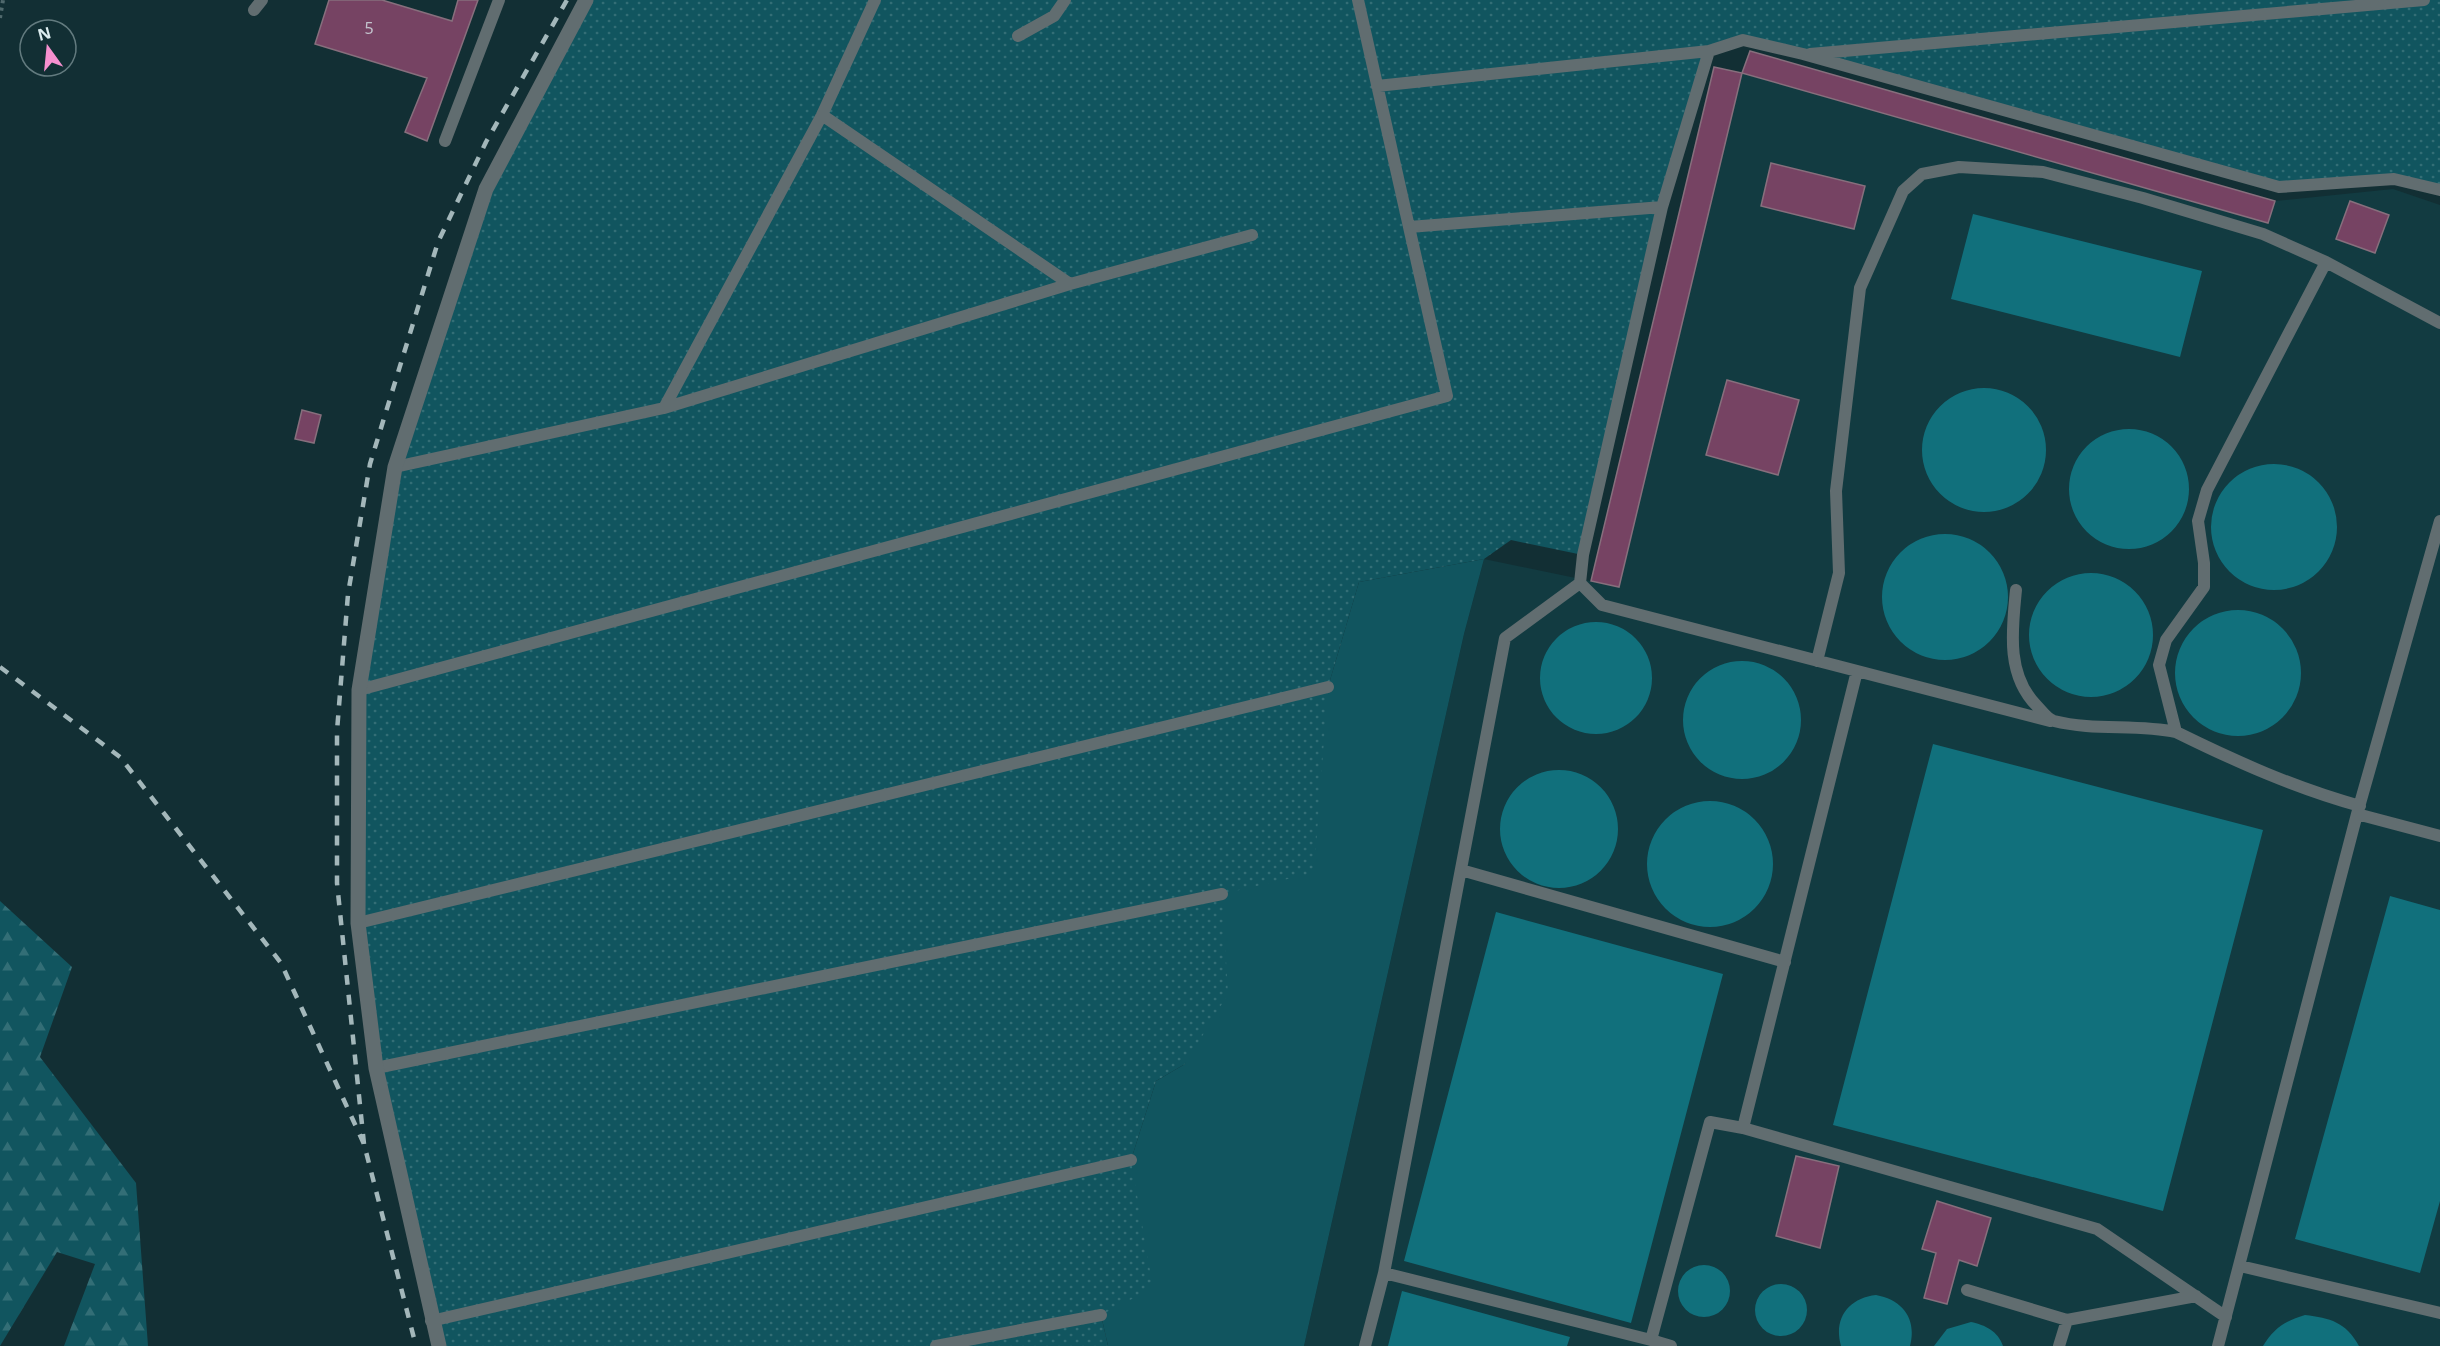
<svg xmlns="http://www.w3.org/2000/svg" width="2440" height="1346" font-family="'Noto Sans',sans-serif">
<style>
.built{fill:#123b41}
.grass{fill:#11555f}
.forest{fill:url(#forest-firs)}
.park{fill:url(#park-dots)}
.water{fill:#11707c}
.building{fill:#764363;stroke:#876f7d;stroke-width:1.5}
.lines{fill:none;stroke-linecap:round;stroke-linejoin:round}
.path{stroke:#50696d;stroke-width:4;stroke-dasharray:3 4.5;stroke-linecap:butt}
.lane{stroke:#616d70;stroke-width:12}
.street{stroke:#616d70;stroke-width:15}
.rail{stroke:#a3b7ba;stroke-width:4.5;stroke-dasharray:10 10;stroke-linecap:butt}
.labels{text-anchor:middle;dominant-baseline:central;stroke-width:4.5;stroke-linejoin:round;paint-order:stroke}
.number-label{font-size:16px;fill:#c2c2cc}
</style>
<defs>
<pattern id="forest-firs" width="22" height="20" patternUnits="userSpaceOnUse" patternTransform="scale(1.5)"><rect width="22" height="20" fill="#11555f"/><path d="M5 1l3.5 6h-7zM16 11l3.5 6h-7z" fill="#336e76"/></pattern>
<pattern id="park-dots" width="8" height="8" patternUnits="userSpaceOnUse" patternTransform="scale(1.5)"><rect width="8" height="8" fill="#11555f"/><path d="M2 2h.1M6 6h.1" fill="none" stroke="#336e76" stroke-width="1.8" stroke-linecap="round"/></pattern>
</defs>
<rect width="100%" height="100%" fill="#122f34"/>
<!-- built -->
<path class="built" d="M1742,73L2268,223L2275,201L2393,189L2440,205V1346H1304L1464,634L1484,559L1619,587Z"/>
<!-- grass -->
<path class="grass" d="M1484,559L1464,634L1304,1346H1108L1101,1315L1131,1160L1156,1081L1185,1064L1222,894L1328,687L1359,582Z"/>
<!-- forest -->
<path class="forest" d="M0,901L72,967L40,1057L136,1183L148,1346H64L95,1264L57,1252L0,1346Z"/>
<!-- park -->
<path class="park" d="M586,0H2440V190L2394,179L2279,187L1743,40L1709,51L1662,207L1583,555L1511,540L1484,559L1359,582L1328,687L1314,873L1222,894L1228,994L1185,1064L1156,1081L1131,1160L1153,1288L1101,1315L1108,1346H439L376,1068L358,923L359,690L395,467L486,189Z"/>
<!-- water -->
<path class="water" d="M1973,214L2202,271L2180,357L1951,299Z
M1922 450a62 62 0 1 1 124 0a62 62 0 1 1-124 0Z
M2069 489a60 60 0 1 1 120 0a60 60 0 1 1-120 0Z
M2211 527a63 63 0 1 1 126 0a63 63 0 1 1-126 0Z
M1882 597a63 63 0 1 1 126 0a63 63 0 1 1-126 0Z
M2029 635a62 62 0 1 1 124 0a62 62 0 1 1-124 0Z
M2175 673a63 63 0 1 1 126 0a63 63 0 1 1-126 0Z
M1540 678a56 56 0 1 1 112 0a56 56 0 1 1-112 0Z
M1683 720a59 59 0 1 1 118 0a59 59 0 1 1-118 0Z
M1933,744L2263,830L2163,1211L1833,1125Z
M1500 829a59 59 0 1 1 118 0a59 59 0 1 1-118 0Z
M1647 864a63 63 0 1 1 126 0a63 63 0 1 1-126 0Z
M2390,896L2440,910V1201L2420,1273L2295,1239Z
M1496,912L1723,974L1631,1323L1404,1261Z
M1678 1291a26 26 0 1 1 52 0a26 26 0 1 1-52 0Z
M1755 1310a26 26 0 1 1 52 0a26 26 0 1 1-52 0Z
M1402,1291L1570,1337L1567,1346H1388Z
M1876,1295C1903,1300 1917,1319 1910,1346H1841C1833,1318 1849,1298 1876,1295Z
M2305,1315C2330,1318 2346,1322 2359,1346H2263C2274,1328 2285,1321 2305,1315Z
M1971,1322C1985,1325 1998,1331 2003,1346H1934L1947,1329Z"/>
<!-- building -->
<path class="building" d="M329,0H382L452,21L458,0H478L427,141L405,132L427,78L315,44Z
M1750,51L2275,201L2268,223L1742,73Z
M1714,67L1742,73L1619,587L1591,581Z
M1771,163L1865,186L1854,229L1761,206Z
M2350,201L2389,215L2375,253L2336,239Z
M1727,380L1799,400L1778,475L1706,455Z
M302,410L321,415L314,443L295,439Z
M1796,1156L1839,1166L1820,1248L1776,1236Z
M1937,1201L1991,1218L1977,1266L1959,1260L1947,1304L1924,1298L1936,1253L1922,1249Z"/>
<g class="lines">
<!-- path -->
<path class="path" d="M0,18L3,0"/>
<!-- lane -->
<path class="lane" d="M254,10L262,0
M1018,36L1054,16L1065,0
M1810,54L2424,0
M1377,86L1709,51
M822,115L1070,284
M445,141L499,0
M1409,227L1662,207
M2326,262L2207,490L2198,521L2204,563V587L2166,640L2159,665L2176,732C2237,762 2295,788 2360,806
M664,408L822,115L875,0
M395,467L664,408L1070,284L1252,235
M1580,583L1505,638L1384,1273L1651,1340L1710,1122L1743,1128L1857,671
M2016,590C2012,630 2006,675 2037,706C2042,711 2047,719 2054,721C2094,731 2136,724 2176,732
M1817,661L1839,573L1836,491L1860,288L1903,191L1922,174L1959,167L2043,172L2143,198L2263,234L2326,262L2440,323
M359,690L1447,396L1358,0
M2050,721L1602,605L1580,583L1583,555L1662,207L1709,51L1743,40L1803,54L2279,187L2394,179L2440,190
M2357,814L2440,836
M1461,870L1785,962
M358,923L1328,687
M376,1068L1222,894
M1743,1128L2097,1229L2226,1317
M2240,1266L2440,1313
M1967,1290L2067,1320
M431,1321L1131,1160
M1651,1340L1671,1346
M936,1346L1101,1315
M1365,1346L1384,1273
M2059,1346L2067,1320L2196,1296
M2218,1346L2357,814L2440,521"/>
<!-- street -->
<path class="street" d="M439,1346L376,1068L358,923L359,690L395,467L486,189L586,0"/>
<!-- rail -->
<path class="rail" d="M0,667L120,757L281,963L364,1144L416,1346
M364,1144L337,883V731L348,594L370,464L438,242L486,142L567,0"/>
</g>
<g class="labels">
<!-- number labels -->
<g class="number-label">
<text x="369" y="28">5</text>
</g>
</g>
<!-- north arrow -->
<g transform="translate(48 48) rotate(345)"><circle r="28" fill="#122f34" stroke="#637b7f" stroke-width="1.5"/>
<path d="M0-4.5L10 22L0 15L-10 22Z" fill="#f690cf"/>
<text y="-9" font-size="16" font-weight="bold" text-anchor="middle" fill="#dcecef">N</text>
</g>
</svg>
